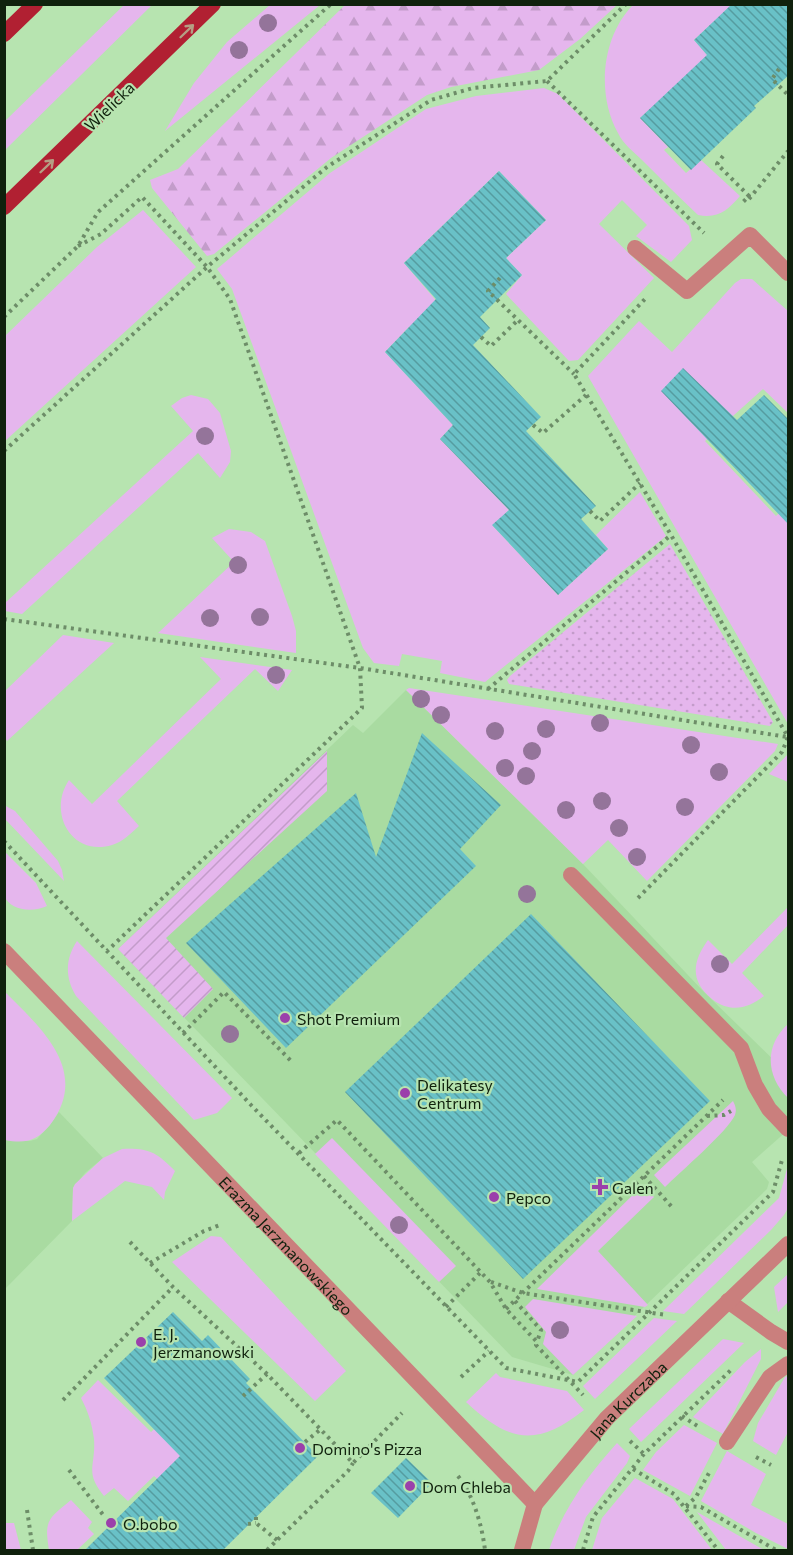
<svg xmlns="http://www.w3.org/2000/svg" width="793" height="1555" font-family="Commissioner,sans-serif">
<style>
.built{fill:#a9dba1}
.grass{fill:#e5b6ed}
.forest{fill:url(#forest-firs)}
.park{fill:url(#park-dots)}
.garden{fill:url(#garden-furrows)}
.building{fill:url(#building-back-hatch)}
.lines{fill:none;stroke-linecap:round;stroke-linejoin:round}
.path{stroke:#6d8d68;stroke-width:4;stroke-dasharray:3 4.5;stroke-linecap:butt}
.service{stroke:#ca7f7d;stroke-width:16}
.minor{stroke:#ca7f7d;stroke-width:16}
.primary{stroke:#b12032;stroke-width:16}
.tree{fill:#94749a}
.oneway{stroke:#b59f84}
.poi-dot{fill:#9b40ab;stroke:#b7e4b0;stroke-width:2}
.labels{text-anchor:middle;dominant-baseline:central;stroke-width:4.5;stroke-linejoin:round;paint-order:stroke}
.street-label{font-size:16px;fill:#10210d;stroke:#b7e4b0}
.poi-label{font-size:16px;fill:#10210d;stroke:#b7e4b0;text-anchor:start}
</style>
<defs>
<pattern id="forest-firs" width="22" height="20" patternUnits="userSpaceOnUse" patternTransform="scale(1.5)"><rect width="22" height="20" fill="#e5b6ed"/><path d="M5 1l3.5 6h-7zM16 11l3.5 6h-7z" fill="#c39cca"/></pattern>
<pattern id="park-dots" width="8" height="8" patternUnits="userSpaceOnUse" patternTransform="scale(1.5)"><rect width="8" height="8" fill="#e5b6ed"/><path d="M2 2h.1M6 6h.1" fill="none" stroke="#c39cca" stroke-width="1.8" stroke-linecap="round"/></pattern>
<pattern id="garden-furrows" width="10" height="10" patternUnits="userSpaceOnUse" patternTransform="scale(1.5)"><rect width="10" height="10" fill="#e5b6ed"/><path d="M-1 1l2-2M0 10L10 0M9 11l2-2" fill="none" stroke="#c39cca"/></pattern>
<pattern id="building-back-hatch" width="6" height="6" patternUnits="userSpaceOnUse" patternTransform="scale(1.5)"><rect width="6" height="6" fill="#69c1c7"/><path d="M-1 5l2 2M0 0l6 6M5-1l2 2" fill="none" stroke="#559ca0"/></pattern>
</defs>
<rect width="100%" height="100%" fill="#b7e4b0"/>
<!-- built -->
<path class="built" d="M406,690L583,864L704,992L788,1074V1130L752,1162L769,1182L767,1189L573,1375L512,1357L118,949L353,725L363,733Z
M59,1112L103,1158L85,1173L73,1188L72,1221L5,1289V1140L30,1141L37,1139L49,1126Z"/>
<!-- grass -->
<path class="grass" d="M124,5H152L5,150V121Z
M270,5H320L165,131L194,83L227,42Z
M633,5H732L694,40L709,57L640,118L668,147L664,150L686,173L701,160L740,196C728,210 718,219 698,215C679,197 661,179 642,160C634,152 623,144 618,133C596,94 602,36 633,5Z
M544,88L558,94L689,226L692,240L671,262L636,236L647,225L622,200L599,224L654,278L578,360L569,361L506,294L522,275L506,258L546,220L499,171L404,263L439,304L408,328L385,352L453,425L440,439L509,510L493,526L558,595L608,549L596,535L640,492L666,536L485,682L440,673L442,661L402,654L399,666L374,663L363,648L232,289L217,269L330,173L426,109L476,96Z
M143,210L196,267L5,441V336L97,247Z
M741,279H752L788,311V413L763,389L705,441L776,516L788,505V724L588,376L639,321L672,352L735,283Z
M191,395L208,399L220,413L231,451L230,462L220,478L198,453L22,614L5,611V603L193,431L171,406L182,398Z
M229,529L251,532L265,541L292,616L296,631V653L158,633L234,562L212,538Z
M63,635L114,643L7,741L5,737V691Z
M200,657L292,670L278,691L255,669L117,801L139,826C131,833 123,842 112,845C72,857 47,813 69,780L92,804L221,679Z
M409,688L778,744L775,751L647,881L608,840L583,864L406,690Z
M788,754V782L769,774Z
M4,805L15,811L58,861L62,870L64,881L5,819Z
M4,851L36,883L47,906C34,912 10,912 4,895C2,888 4,860 4,851Z
M788,907V925L742,973L764,996C747,1009 730,1013 712,999C690,981 692,962 708,940L732,964Z
M77,941L232,1098L217,1113L194,1120L76,996C65,978 65,959 77,941Z
M4,991C41,1028 91,1071 50,1125C37,1141 25,1144 5,1140Z
M788,1024V1098C766,1076 764,1046 788,1024Z
M733,1101C735,1105 737,1109 735,1115C728,1131 680,1172 665,1187L654,1175Z
M332,1138L456,1266L439,1282L315,1154Z
M122,1149C149,1148 156,1152 175,1171L165,1192L164,1200L152,1187L125,1181L72,1221L73,1188L75,1184L103,1158Z
M788,1165V1208L784,1215L771,1230L684,1314L663,1311L779,1198Z
M643,1185L654,1197L598,1251L648,1305L645,1307L537,1289Z
M211,1236L221,1237L346,1371L315,1401L172,1262Z
M788,1274V1302L778,1312L774,1287Z
M533,1299L637,1316L573,1375L543,1344L546,1332L525,1307Z
M654,1318L677,1321L595,1399L583,1386Z
M723,1339L744,1343L641,1442L629,1429Z
M761,1349V1359L723,1434L693,1417L745,1362Z
M496,1373L500,1377L567,1391L584,1410C536,1448 509,1442 466,1402Z
M788,1376V1432L776,1455L753,1441L758,1423L785,1377Z
M98,1380L151,1432L159,1425L187,1455L162,1483L154,1476L128,1501L114,1488L104,1496C84,1472 96,1466 94,1439C92,1424 88,1411 81,1398Z
M684,1425L717,1443L690,1496L643,1470L656,1452Z
M617,1443L630,1456L627,1463L586,1517L574,1550H549C563,1509 588,1475 617,1443Z
M727,1451L766,1474L751,1505L788,1524V1549L756,1533L701,1501Z
M635,1478L673,1499L712,1550H592L602,1518Z
M71,1500L92,1522L88,1528L94,1534L77,1550H49C44,1520 48,1519 71,1500Z
M697,1512L764,1550H726Z
M6,1523H14L21,1550H5Z"/>
<!-- forest -->
<path class="forest" d="M345,5H617L580,39L539,70L451,87L427,95L331,158L214,254L207,256L152,188L150,180L178,169Z"/>
<!-- park -->
<path class="park" d="M670,544L773,722L770,726L509,684L507,680L510,676Z"/>
<!-- garden -->
<path class="garden" d="M327,751V791L166,938L213,989L184,1018L118,949Z"/>
<!-- building -->
<path class="building" d="M732,4H789V75L754,106L756,108L691,170L640,118L707,55L694,40Z
M499,171L546,220L506,258L522,275L480,317L490,328L473,345L541,417L526,431L596,506L581,519L608,549L558,595L492,525L509,510L440,439L453,425L385,352L436,299L404,263Z
M683,368L737,420L764,395L789,420V525L661,391Z
M422,733L501,805L460,849L476,866L286,1048L186,943L356,793L376,857Z
M531,914L710,1101L523,1279L345,1092Z
M173,1312L202,1341L208,1335L250,1379L246,1383L318,1456L222,1551H84L180,1456L104,1378Z
M406,1458L432,1483L398,1518L371,1493Z"/>
<g class="lines">
<!-- path -->
<path class="path" d="M779,69L772,79L788,95
M547,81L704,233
M723,156L717,164L749,196L742,203
M749,199L788,151
M78,246L101,234L142,197L207,267L230,299L360,668L362,708L107,951
M500,278L488,291L574,374
M4,317L78,246L98,212L331,4
M481,337L491,346L518,320
M533,425L543,433L586,395
M4,451L207,267L327,167L431,100L473,88L547,81L626,4
M590,511L600,521L640,483
M4,619L360,668L787,737
M488,689L671,535
M4,841L251,1105L506,1368L578,1382L773,1192L782,1160
M638,898L782,752L788,737L671,535L574,374L645,299
M183,1033L224,992L293,1063
M707,1116L724,1115L731,1111
M299,1153L337,1120L490,1282L506,1309L537,1342L536,1345L583,1395
M644,1176L672,1207
M130,1242L173,1287L267,1374L353,1463L402,1413
M150,1263L204,1231L220,1225
M491,1282L523,1293L666,1315
M515,1301L541,1330L537,1342
M446,1307L480,1273
M506,1309L723,1100
M461,1377L489,1351
M243,1396L267,1374
M63,1400L173,1287
M682,1416L699,1427
M630,1441L644,1454
M305,1442L321,1429
M756,1457L771,1465
M633,1469L674,1494L718,1550
M69,1470L104,1516
M458,1476C474,1496 482,1526 485,1550
M686,1506L701,1507L776,1550
M686,1506L696,1497L710,1471
M27,1510L33,1550
M256,1517V1523L277,1540
M248,1524L256,1523
M267,1550L348,1471L353,1463
M583,1550L593,1517L644,1454L733,1368"/>
<!-- service -->
<path class="service" d="M635,248L687,291L750,235L788,273
M571,875L741,1048L755,1085L769,1109L788,1129
M728,1301L771,1332L788,1342
M727,1442L770,1377L788,1364"/>
<!-- minor -->
<g class="minor">
<path id="s1" d="M4,951L535,1504L522,1550"/>
<path id="s2" d="M535,1504L607,1418L788,1244"/>
</g>
<!-- primary -->
<path class="primary" d="M4,34L35,4
M4,207L213,4"/>
</g>
<!-- trees -->
<g class="tree">
<circle cx="268" cy="23" r="9"/>
<circle cx="239" cy="50" r="9"/>
<circle cx="205" cy="436" r="9"/>
<circle cx="238" cy="565" r="9"/>
<circle cx="260" cy="617" r="9"/>
<circle cx="210" cy="618" r="9"/>
<circle cx="276" cy="675" r="9"/>
<circle cx="421" cy="699" r="9"/>
<circle cx="441" cy="715" r="9"/>
<circle cx="600" cy="723" r="9"/>
<circle cx="546" cy="729" r="9"/>
<circle cx="495" cy="731" r="9"/>
<circle cx="691" cy="745" r="9"/>
<circle cx="532" cy="751" r="9"/>
<circle cx="505" cy="768" r="9"/>
<circle cx="719" cy="772" r="9"/>
<circle cx="526" cy="776" r="9"/>
<circle cx="602" cy="801" r="9"/>
<circle cx="685" cy="807" r="9"/>
<circle cx="566" cy="810" r="9"/>
<circle cx="619" cy="828" r="9"/>
<circle cx="637" cy="857" r="9"/>
<circle cx="527" cy="894" r="9"/>
<circle cx="720" cy="964" r="9"/>
<circle cx="230" cy="1034" r="9"/>
<circle cx="399" cy="1225" r="9"/>
<circle cx="560" cy="1330" r="9"/>
</g>
<!-- one-way arrows -->
<defs><path id="oneway-shaft" d="M-6 0H5M1.5-3L5.5 0L1.5 3" fill="none" stroke-width="1.6" stroke-linecap="round" stroke-linejoin="round" transform="scale(1.5)"/></defs>
<g class="oneway">
<use href="#oneway-shaft" transform="translate(187 31) rotate(-44)"/>
<use href="#oneway-shaft" transform="translate(47 166) rotate(-44)"/>
</g>
<!-- markers -->
<g class="poi-dot">
<circle cx="285" cy="1018" r="6"/>
<circle cx="405" cy="1093" r="6"/>
<path d="M597 1178h6v6h6v6h-6v6h-6v-6h-6v-6h6z"/>
<circle cx="494" cy="1197" r="6"/>
<circle cx="141" cy="1342" r="6"/>
<circle cx="300" cy="1448" r="6"/>
<circle cx="410" cy="1486" r="6"/>
<circle cx="111" cy="1523" r="6"/>
</g>
<g class="labels">
<!-- street labels -->
<g class="street-label">
<text transform="translate(109 106) rotate(-44)">Wielicka</text>
<text stroke="none"><textPath href="#s1" startOffset="408">Erazma Jerzmanowskiego</textPath></text>
<text stroke="none"><textPath href="#s2" startOffset="140">Jana Kurczaba</textPath></text>
</g>
<!-- poi labels -->
<g class="poi-label">
<text x="297" y="1018">Shot Premium</text>
<text x="417" y="1084">Delikatesy<tspan x="417" dy="18">Centrum</tspan></text>
<text x="612" y="1187">Galen</text>
<text x="506" y="1197">Pepco</text>
<text x="153" y="1333">E. J.<tspan x="153" dy="18">Jerzmanowski</tspan></text>
<text x="312" y="1448">Domino's Pizza</text>
<text x="422" y="1486">Dom Chleba</text>
<text x="123" y="1523">O.bobo</text>
</g>
</g>
<!-- border -->
<rect width="793" height="1555" fill="none" stroke="#10210d" stroke-width="12"/>
</svg>
